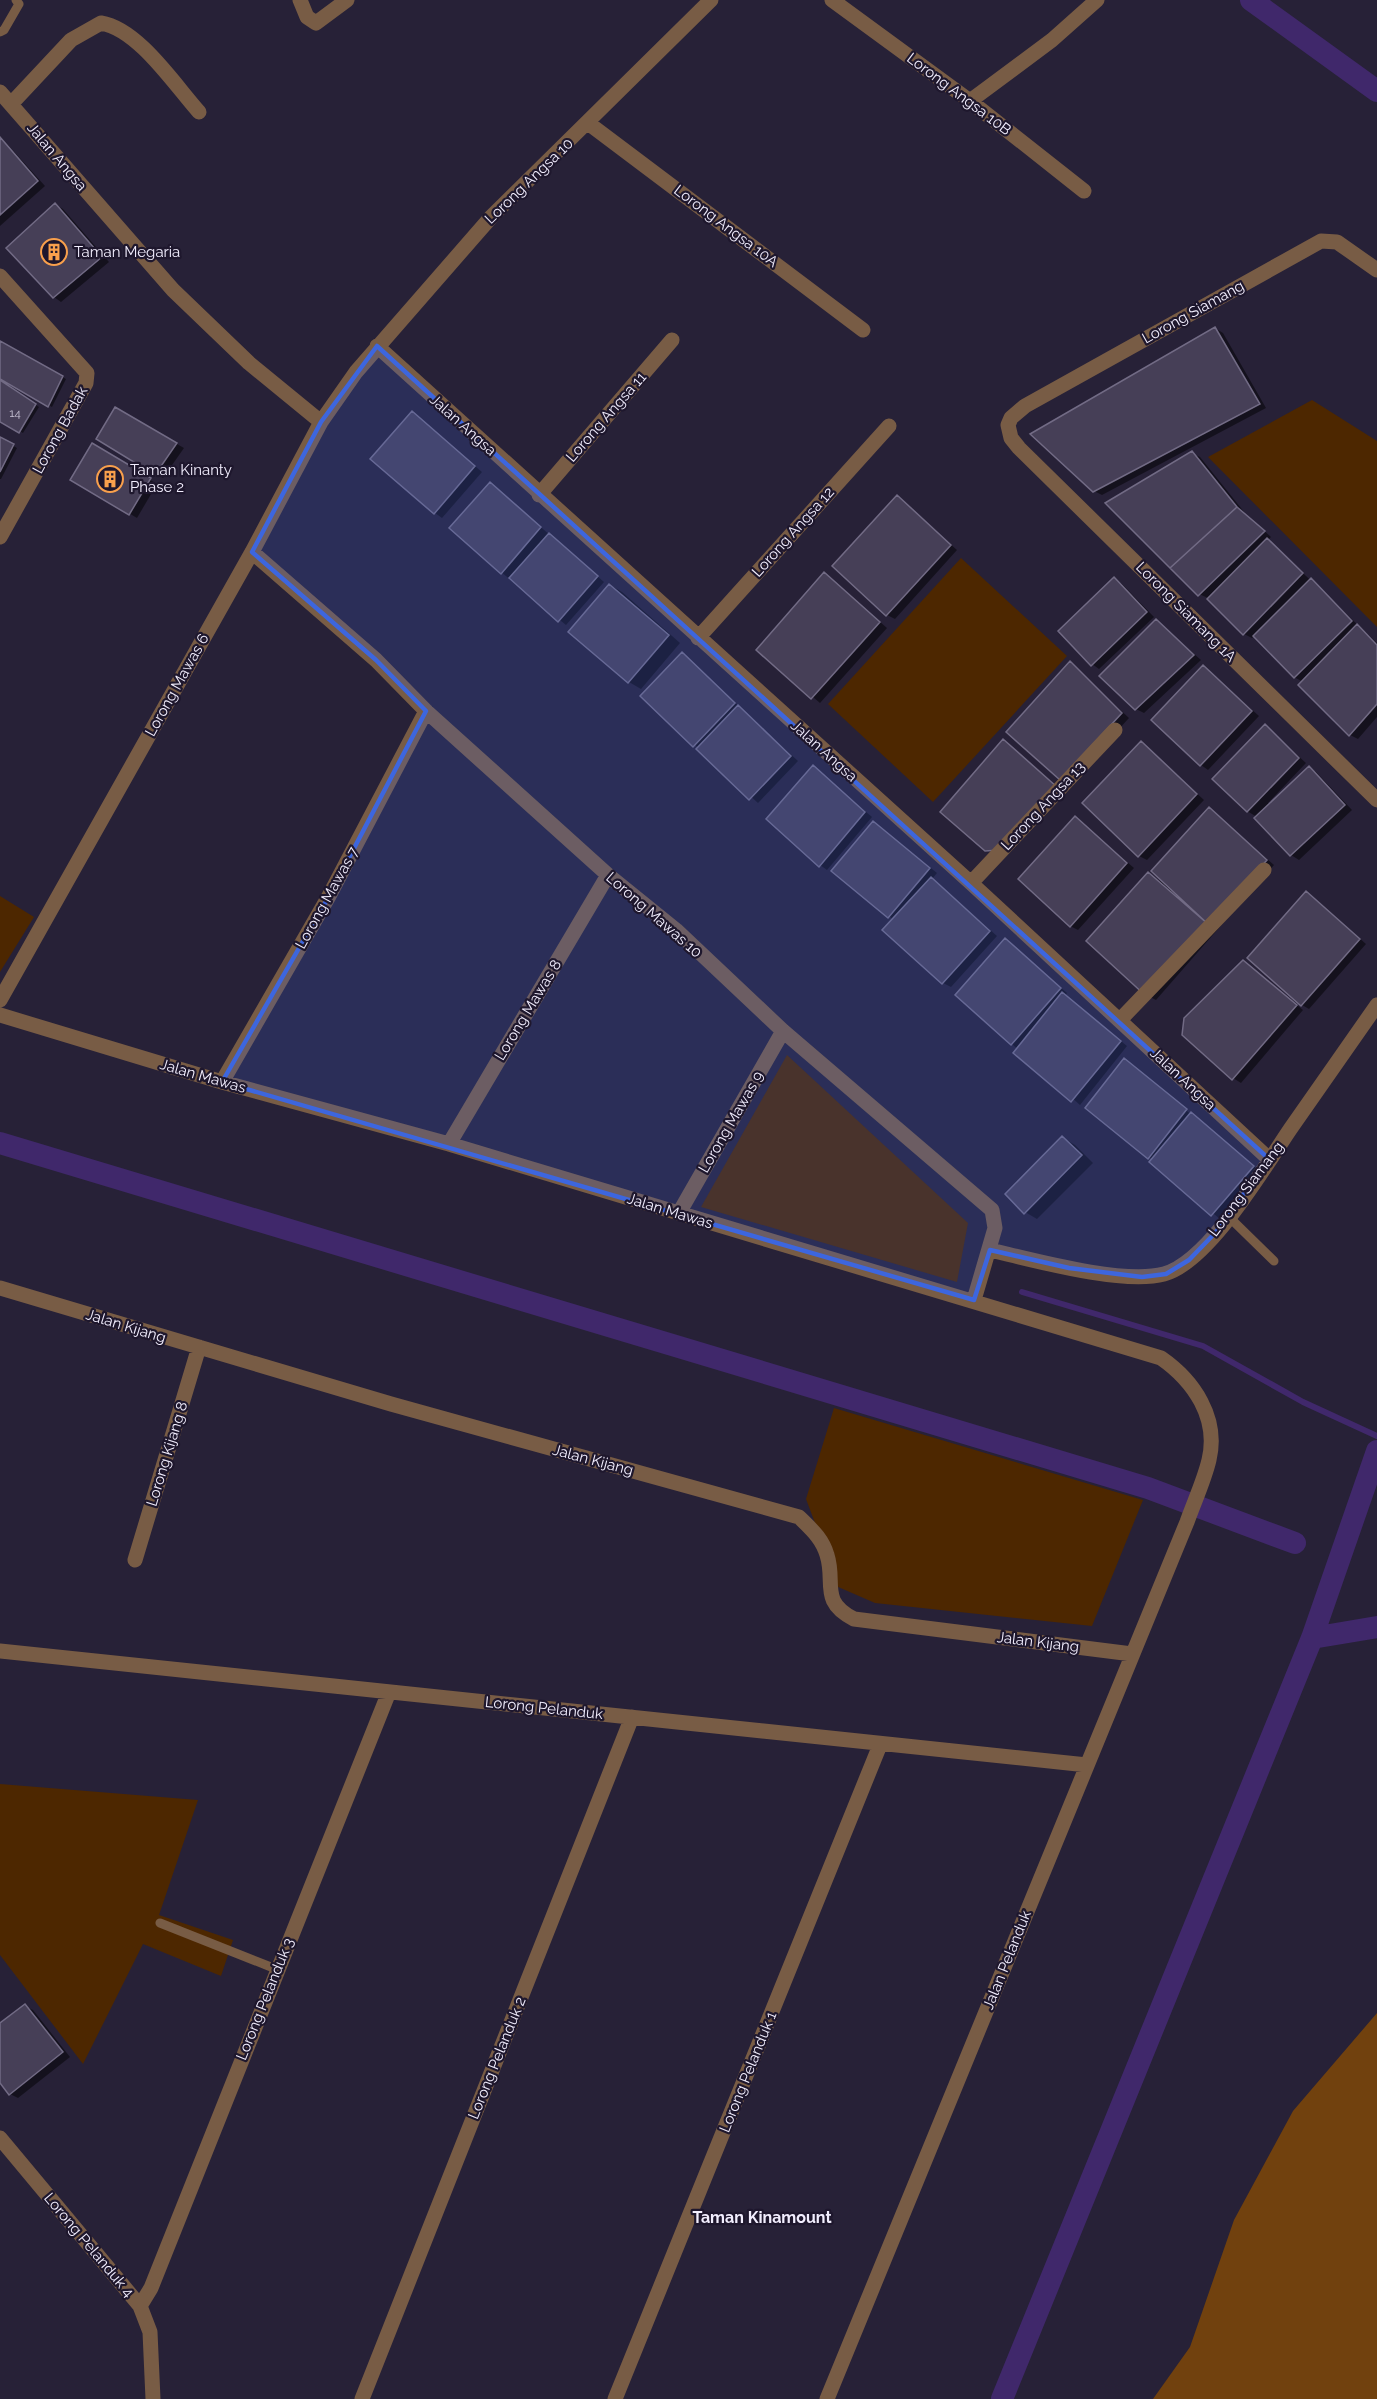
<svg xmlns="http://www.w3.org/2000/svg" width="1377" height="2399" font-family="Raleway,sans-serif">
<style>
.green{fill:#4d2700}
.forest{fill:#71410e}
.shadow{fill:#0007}
.lines{fill:none;stroke-linecap:round;stroke-linejoin:round}
.stream{stroke:#40286b;stroke-width:6}
.canal{stroke:#40286b;stroke-width:22}
.building{fill:#463f57;stroke:#726b85;stroke-width:1.5}
.lane{stroke:#785c45;stroke-width:9}
.street{stroke:#785c45;stroke-width:15}
.marked{fill:#3d66de;fill-opacity:0.2;stroke:#3d66de;stroke-width:4.5;stroke-linejoin:round}
.labels{text-anchor:middle;dominant-baseline:central;stroke-width:4.5;stroke-linejoin:round;paint-order:stroke}
.number-label{font-size:12px;fill:#c7c2d4}
.street-label{font-size:15px;fill:#f2eefe;stroke:#1e172d}
.poi-label{font-size:15px;fill:#f2eefe;stroke:#1e172d;text-anchor:start}
.neighbourhood-label{font-size:16px;font-weight:bold;fill:#f2eefe;stroke:#1e172d}
</style>
<rect width="100%" height="100%" fill="#272137"/>
<!-- green -->
<path class="green" d="M1312,400L1377,441V627L1208,457Z
M961,558L1067,656L933,802L828,704Z
M0,896L34,917L0,972Z
M787,1055L968,1223L957,1282L701,1207Z
M834,1408L1143,1500L1092,1626L875,1603L829,1583L821,1539L806,1499Z
M0,1784L198,1800L159,1915L233,1940L221,1976L143,1944L83,2064L0,1955Z"/>
<!-- forest -->
<path class="forest" d="M1377,2013V2399H1153L1190,2347L1234,2220L1293,2111Z"/>
<!-- shadow -->
<path class="shadow" d="M0,136L45,186L0,226Z
M56,205L63,209L109,262L61,302L54,297Z
M1215,328L1223,333L1266,408L1102,495L1094,491Z
M0,343L66,379L52,407L0,378Z
M0,380L39,407L23,433L0,420Z
M115,409L184,448L163,478L98,438Z
M412,413L482,472L442,518L435,513Z
M0,438L17,448L1,479H0Z
M92,445L157,484L137,518L72,479Z
M1192,453L1200,457L1245,513L1271,537L1268,540L1377,643V717L1358,739L1350,735L1303,682L1294,677L1255,635L1252,638L1244,634L1208,598L1199,594Z
M490,483L604,582L566,625L501,572Z
M897,497L957,550L895,619L887,615Z
M825,574L887,628L820,703L758,650Z
M1114,579L1122,584L1154,617L1099,669L1092,664Z
M610,585L622,592L680,643L641,689L629,682L571,632Z
M1156,621L1201,660L1144,713L1136,709Z
M682,654L798,761L758,803L642,696Z
M1070,663L1129,718L1069,784Z
M1204,667L1259,716L1208,770L1201,765Z
M1265,726L1306,763L1268,803L1270,804L1309,768L1316,772L1352,810L1299,860L1291,855L1257,817L1247,811Z
M1003,740L1064,792L995,854L986,849Z
M1141,742L1204,800L1147,860L1139,856Z
M813,767L872,817L827,870L820,865Z
M1209,809L1274,865L1156,1000L1148,996V874L1162,882Z
M1075,817L1134,868L1078,930L1070,926Z
M874,822L937,873L932,879L997,936L951,987L943,983L894,920L833,871Z
M1314,898L1366,944L1309,1009L1302,1005Z
M1005,940L1067,993L1065,996L1127,1046L1080,1105L1012,1044Z
M1243,962L1303,1010L1241,1083L1233,1078Z
M1125,1060L1261,1172L1220,1219L1151,1162L1153,1160L1149,1157Z
M1063,1138L1075,1145L1093,1163L1037,1219L1025,1212Z
M25,2006L33,2010L70,2057L18,2098L10,2094L0,2081V2025Z"/>
<g class="lines">
<!-- stream -->
<path class="stream" d="M1022,1292L1203,1346L1303,1402L1377,1436"/>
<!-- canal -->
<path class="canal" d="M1251,0L1377,91
M0,1143L1148,1488L1295,1543
M1312,1638L1377,1627
M1002,2399L1312,1638L1377,1451"/>
</g>
<!-- building -->
<path class="building" d="M0,137L38,181L0,215Z
M55,203L102,257L53,298L6,248Z
M1215,327L1260,404L1093,492L1030,434Z
M0,341L63,376L48,407L0,379Z
M0,380L36,404L19,433L0,422Z
M115,407L177,443L155,475L96,439Z
M412,411L475,466L434,514L370,459Z
M0,437L14,444L0,472Z
M92,443L151,478L129,515L70,480Z
M1192,451L1237,507L1170,568L1105,503Z
M490,482L541,527L501,574L449,528Z
M897,495L951,545L886,616L832,566Z
M1237,507L1265,531L1198,596L1170,568Z
M549,533L598,576L558,622L509,578Z
M1267,538L1303,573L1243,635L1207,599Z
M824,572L880,622L811,699L756,650Z
M1114,577L1147,612L1091,666L1058,631Z
M1311,578L1352,621L1294,678L1253,636Z
M609,584L669,635L628,683L568,632Z
M1156,619L1194,655L1135,710L1099,676Z
M1357,624L1377,645V704L1349,736L1298,685Z
M682,652L735,703L693,747L640,696Z
M1070,661L1122,713L1060,780L1006,732Z
M1203,665L1252,711L1200,766L1151,720Z
M738,705L791,756L749,800L696,749Z
M1265,724L1299,758L1247,812L1212,779Z
M1003,739L1057,787L1000,850L985,851L940,812Z
M1141,741L1197,794L1138,857L1082,803Z
M813,765L865,812L819,867L766,819Z
M1309,766L1345,805L1290,856L1254,818Z
M1209,807L1267,860L1209,925L1151,871Z
M1075,816L1127,863L1070,927L1018,879Z
M873,821L930,868L888,918L831,871Z
M1148,872L1209,925L1147,997L1086,941Z
M931,877L990,931L942,984L882,930Z
M1306,891L1360,939L1301,1006L1247,958Z
M1005,938L1061,988L1011,1045L955,995Z
M1243,960L1297,1005L1232,1080L1182,1035L1184,1018Z
M1062,992L1121,1041L1071,1102L1013,1053Z
M1124,1058L1187,1109L1148,1159L1085,1108Z
M1191,1112L1254,1166L1211,1216L1149,1162Z
M1062,1136L1082,1155L1024,1214L1005,1194Z
M25,2004L63,2052L9,2095L0,2083V2023Z"/>
<g class="lines">
<!-- lane -->
<path class="lane" d="M0,32L4,30L19,4L16,0
M1229,1217L1274,1261
M160,1923L276,1969"/>
<!-- street -->
<path class="street" d="M300,0L307,17L316,23L347,0
M832,0L970,101L1084,191
M0,92L173,290L249,363L321,422
M970,101L1052,40L1097,0
M12,103L71,40L101,23C138,29 174,84 199,112
M588,123L863,330
M1377,270L1337,242L1321,241L1025,406L1011,418L1008,425L1011,438L1019,448L1377,800
M0,276L87,373L86,383L0,537
M377,346L971,883L1269,1159
M539,495L672,340
M252,552L376,660L426,711L608,875L676,930L783,1031L992,1210L995,1228L974,1300
M698,638L889,426
M971,883L1115,730
M0,1000L252,552L321,422L356,372L492,216L711,0
M0,1015L222,1082L449,1144L1161,1358C1194,1381 1219,1418 1209,1460C1204,1481 1194,1502 1187,1522L827,2399
M1120,1020L1264,870
M222,1082L329,896L426,711
M449,1144L608,875
M679,1213L783,1031
M990,1250C1033,1260 1123,1285 1164,1274C1209,1262 1265,1166 1291,1128C1320,1087 1348,1046 1377,1005
M0,1288L391,1404L799,1517C811,1529 822,1538 827,1555C836,1583 819,1601 854,1619L1132,1654
M135,1560L199,1347
M0,1651L1087,1765
M0,2138L140,2306L150,2332L153,2399
M140,2306L151,2288L389,1692
M362,2399L632,1717
M615,2399L880,1745"/>
</g>
<!-- marked area -->
<path class="marked" d="M377,346L1269,1159L1216,1232L1189,1260L1166,1274L1142,1277L1069,1268L990,1250L974,1300L222,1082L329,896L426,711L376,660L252,552L321,422Z"/>
<!-- icons -->
<defs>
<symbol id="building-ring" viewBox="-11 -11 22 22"><circle r="9.5" fill="#1e172d" stroke="#f9a04c" stroke-width="1.5"/><path d="M-4-6H4V6H1V3H-1V6H-4ZM-2.5-4.3h1.7v1.8h-1.7ZM.8-4.3h1.7v1.8H.8ZM-2.5-1h1.7V.8h-1.7ZM.8-1h1.7V.8H.8Z" fill="#f9a04c"/></symbol>
</defs>
<g fill-rule="evenodd">
<use href="#building-ring" x="39" y="237" width="30" height="30"/>
<use href="#building-ring" x="95" y="464" width="30" height="30"/>
</g>
<g class="labels">
<!-- number labels -->
<g class="number-label">
<text x="15" y="413">14</text>
</g>
<!-- street labels -->
<g class="street-label">
<text transform="translate(959 94) rotate(37)">Lorong Angsa 10B</text>
<text transform="translate(57 157) rotate(50)">Jalan Angsa</text>
<text transform="translate(529 181) rotate(-44)">Lorong Angsa 10</text>
<text transform="translate(726 226) rotate(37)">Lorong Angsa 10A</text>
<text transform="translate(1193 312) rotate(-29)">Lorong Siamang</text>
<text transform="translate(606 417) rotate(-49)">Lorong Angsa 11</text>
<text transform="translate(463 425) rotate(42)">Jalan Angsa</text>
<text transform="translate(60 430) rotate(-61)">Lorong Badak</text>
<text transform="translate(793 532) rotate(-48)">Lorong Angsa 12</text>
<text transform="translate(1186 612) rotate(45)">Lorong Siamang 1A</text>
<text transform="translate(177 685) rotate(-61)">Lorong Mawas 6</text>
<text transform="translate(824 751) rotate(42)">Jalan Angsa</text>
<text transform="translate(1043 806) rotate(-47)">Lorong Angsa 13</text>
<text transform="translate(327 898) rotate(-61)">Lorong Mawas 7</text>
<text transform="translate(654 915) rotate(41)">Lorong Mawas 10</text>
<text transform="translate(528 1010) rotate(-59)">Lorong Mawas 8</text>
<text transform="translate(203 1076) rotate(16)">Jalan Mawas</text>
<text transform="translate(1183 1079) rotate(43)">Jalan Angsa</text>
<text transform="translate(731 1122) rotate(-60)">Lorong Mawas 9</text>
<text transform="translate(1246 1189) rotate(-53)">Lorong Siamang</text>
<text transform="translate(670 1211) rotate(17)">Jalan Mawas</text>
<text transform="translate(126 1326) rotate(17)">Jalan Kijang</text>
<text transform="translate(167 1454) rotate(-73)">Lorong Kijang 8</text>
<text transform="translate(593 1460) rotate(15)">Jalan Kijang</text>
<text transform="translate(1038 1642) rotate(7)">Jalan Kijang</text>
<text transform="translate(544 1708) rotate(6)">Lorong Pelanduk</text>
<text transform="translate(1007 1960) rotate(-68)">Jalan Pelanduk</text>
<text transform="translate(265 1999) rotate(-68)">Lorong Pelanduk 3</text>
<text transform="translate(497 2058) rotate(-68)">Lorong Pelanduk 2</text>
<text transform="translate(748 2072) rotate(-68)">Lorong Pelanduk 1</text>
<text transform="translate(89 2245) rotate(50)">Lorong Pelanduk 4</text>
</g>
<!-- poi labels -->
<g class="poi-label">
<text x="74" y="252">Taman Megaria</text>
<text x="130" y="470">Taman Kinanty<tspan x="130" dy="17">Phase 2</tspan></text>
</g>
<!-- neighbourhood labels -->
<g class="neighbourhood-label">
<text x="762" y="2217">Taman Kinamount</text>
</g>
</g>
</svg>
